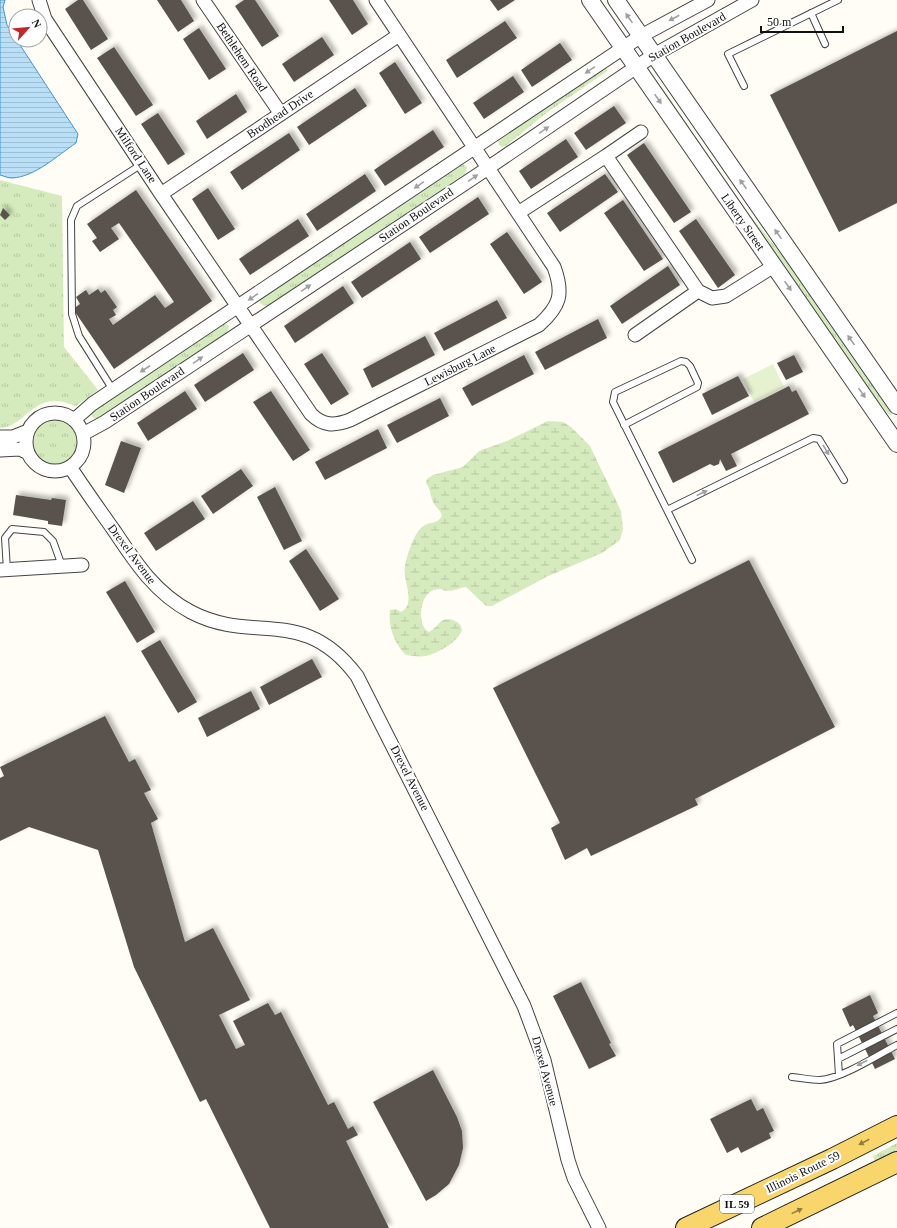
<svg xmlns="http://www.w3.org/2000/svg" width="897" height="1228" font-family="'Times New Roman',serif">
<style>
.grass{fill:url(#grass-tufts)}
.wetland{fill:url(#wetland-marsh)}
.pitch{fill:#e6f2cf}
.water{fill:url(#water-rules);stroke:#3f96cf}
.building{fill:#5a524d;filter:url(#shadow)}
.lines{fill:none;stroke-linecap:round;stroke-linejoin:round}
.service-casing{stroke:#444;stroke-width:8}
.minor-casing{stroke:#444;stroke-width:15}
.tertiary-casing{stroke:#444;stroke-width:18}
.primary-casing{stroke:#222;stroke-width:22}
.service{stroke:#fff;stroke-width:6}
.minor{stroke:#fff;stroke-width:13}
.tertiary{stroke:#fff;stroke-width:16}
.primary{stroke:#f9d66b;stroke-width:20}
.oneway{fill:#a0a0a0}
.oneway2{fill:#917d42}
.labels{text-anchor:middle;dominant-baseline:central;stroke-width:4;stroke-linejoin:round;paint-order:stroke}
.shield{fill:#fff;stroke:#585858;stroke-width:1}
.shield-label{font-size:11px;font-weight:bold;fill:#111}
.street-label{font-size:12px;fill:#111;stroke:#fff}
</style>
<defs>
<pattern id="grass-tufts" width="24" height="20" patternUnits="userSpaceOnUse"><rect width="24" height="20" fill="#d5ebbd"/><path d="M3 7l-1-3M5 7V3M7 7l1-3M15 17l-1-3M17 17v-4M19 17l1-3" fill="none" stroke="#b6c8a1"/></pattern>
<pattern id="wetland-marsh" width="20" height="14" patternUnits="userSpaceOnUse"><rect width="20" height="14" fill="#d5ebbd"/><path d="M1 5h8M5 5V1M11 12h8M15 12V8" fill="none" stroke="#b6c8a1"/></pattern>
<pattern id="water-rules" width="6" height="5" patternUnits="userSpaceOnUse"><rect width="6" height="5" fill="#b9e0f7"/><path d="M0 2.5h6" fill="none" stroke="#9ebfd3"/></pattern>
<filter id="shadow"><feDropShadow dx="3.5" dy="-3.5" stdDeviation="2" flood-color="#0004"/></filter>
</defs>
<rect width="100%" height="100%" fill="#fffdf5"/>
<!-- grass -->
<path class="grass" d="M605,67L608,70L606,72L545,114L506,146L502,147L499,145L498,141L499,137Z
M661,86L746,210L803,281L888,406L892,415L888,414L859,377L659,87Z
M463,164L467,167L465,174L270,305L264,306L260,303V298L457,166Z
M0,180L62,196L64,347L98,390L76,406C71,405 64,401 58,401C31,399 24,426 0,428Z
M224,323L229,326L227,333L104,416L97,419L92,417L91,411Z
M32 441a23 23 0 1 1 46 0a23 23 0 1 1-46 0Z
M897,1143V1151L875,1161L873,1156Z"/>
<!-- wetland -->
<path class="wetland" d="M548,421L563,422L571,427L590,446L621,511L623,529L620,540L602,553L546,577L492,606H486L466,587C459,588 454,591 447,591C445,591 443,590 441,589C426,588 421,603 421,616C422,622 422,628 429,632C439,627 441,614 455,621C460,623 461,626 462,630C458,642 438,653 426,656C420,657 412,656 406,655C394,643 388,627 390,610L396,609L401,612C417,604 402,579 405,566C407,555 413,535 422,527C429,521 437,525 442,516C440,509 436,508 433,502C430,495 431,490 426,483L427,479L433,475L463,467L479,451L507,441Z"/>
<!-- pitch -->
<path class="pitch" d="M773,364L784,387L754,402L743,379Z"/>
<!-- water -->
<path class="water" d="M0,0H5L3,7L7,25L78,134L76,143C58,155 35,177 12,178C8,178 4,176 0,175Z"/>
<!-- building -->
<path class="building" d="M78,0H83L108,39L91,50L65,9Z
M157,0H181L194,21L178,32Z
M244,0H255L279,36L262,47L235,6Z
M329,0H353L368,24L352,35Z
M490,0H515L498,11Z
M505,21L517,38L457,78L446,60Z
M199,28L226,69L209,80L183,39Z
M897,31V203L839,232L770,95Z
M322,37L334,55L294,82L282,64Z
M560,43L572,60L532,87L521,70Z
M114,47L153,105L136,116L97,58Z
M395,62L422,103L405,114L379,73Z
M513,76L524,92L484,119L473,103Z
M355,88L367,106L309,145L297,127Z
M236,94L247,112L207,139L196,121Z
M614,106L626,123L586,150L574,133Z
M158,113L185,154L168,165L141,124Z
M433,130L444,147L385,186L374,170Z
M289,133L300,150L242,190L230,172Z
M566,139L578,157L531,189L519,171Z
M644,143L691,212L674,223L627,155Z
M365,174L376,191L317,231L306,214Z
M605,174L618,192L560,232L547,213Z
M208,188L235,229L218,240L192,199Z
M136,190L212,301L114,369L73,309L80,304L76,297L86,290L89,295L98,289L101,293L105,290L117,307L113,310L116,315L109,319L113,325L155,295L165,308L174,302L119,223L111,228L119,239L100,252L92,241L97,238L87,224Z
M478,197L489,214L430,253L419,237Z
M623,200L663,259L644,271L604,213Z
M3,208L10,215L5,220L0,215Z
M298,219L309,236L250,275L239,259Z
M696,219L735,275L718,288L679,231Z
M507,232L542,282L524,294L490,244Z
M410,242L421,259L362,298L351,282Z
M668,266L680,285L622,324L610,306Z
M343,286L354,303L295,343L284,326Z
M497,300L507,318L444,351L434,333Z
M598,319L607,338L545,370L535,352Z
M425,336L435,355L372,388L363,369Z
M243,353L254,370L205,402L194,385Z
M322,353L349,394L331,405L304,364Z
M524,355L534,374L472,406L462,388Z
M794,355L803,372L786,380L777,363Z
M738,376L749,396L712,415L702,394Z
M789,386L792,392L796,390L809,414L731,454L737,466L726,471L720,459L719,464L714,466L710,464L673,483L658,452Z
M185,391L197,409L148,441L137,423Z
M271,391L310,450L293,461L253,402Z
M440,398L449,416L397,443L387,425Z
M378,429L387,448L325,480L315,462Z
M121,441L141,448L124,493L105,485Z
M241,469L253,486L213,514L201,496Z
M275,487L302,541L284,550L257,497Z
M16,495L51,500L52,498L66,500L62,526L48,524V521L13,515Z
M193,501L205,519L156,551L144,533Z
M306,549L339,599L320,611L289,561Z
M749,560L835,727L695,799L698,805L591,856L587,848L565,860L551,828L560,823L493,688Z
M125,581L155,632L137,643L106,592Z
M160,640L197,702L178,713L141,651Z
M312,659L322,677L269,705L260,687Z
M251,691L260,709L207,737L198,718Z
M105,716L129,762L135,759L151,790L144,793L158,819L151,823L185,942L213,928L250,1000L219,1015L236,1049L245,1045L233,1021L268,1003L275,1015L281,1012L328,1105L334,1102L348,1129L353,1126L358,1135L346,1141L389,1228H270L206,1099L200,1102L134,967L98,850L29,827L0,841V778L4,776L0,767Z
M581,982L611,1043L609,1044L616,1056L589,1069L553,996Z
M870,995L878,1013L873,1016L895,1059L875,1069L853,1025L850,1027L842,1009Z
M433,1070L457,1117L462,1131L463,1148L459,1165L449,1184L436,1195L426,1201L373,1102Z
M751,1099L757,1111L763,1108L774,1131L769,1133L771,1138L741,1153L738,1147L727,1153L710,1119Z"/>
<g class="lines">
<defs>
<path id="service" d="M811,13L825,44
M744,86L728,54L838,0
M113,390L79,336L72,314L71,220L77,206L142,164
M624,425L697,387L698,383L690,366L686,362L681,361L615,392L613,402L692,560
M667,510L813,438L819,439L844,480
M7,570L5,538L12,529L44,532L53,541L62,566
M838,1059L897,1029
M839,1075L837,1044L897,1013
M792,1077C802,1078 811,1080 820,1080C841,1079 878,1055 897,1045"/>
<path id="minor" d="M39,0L45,19L161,194L311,414C323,426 334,426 350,420L539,325C560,306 564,294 554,267L376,0
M203,0L281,114
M606,156L641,132
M161,194L399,35
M518,213L606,156L698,291L712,298L726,296L774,266
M635,335L698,291
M26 442a29 29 0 1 1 58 0a29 29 0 1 1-58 0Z
M74,420L92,404L641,36L708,0
M83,434L105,422L479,174L654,55L752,0
M0,437H13L28,431
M0,450L20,449L28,453
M70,467C84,488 98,508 113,529C135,562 155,593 191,612C254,645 303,604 357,676L524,1006L544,1060L568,1160L574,1178L599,1228
M0,570L82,565"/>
<path id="tertiary" d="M590,0L897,444
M616,0L897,406"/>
<path id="primary" d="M686,1228L832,1159L897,1126
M762,1228L897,1162"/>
</defs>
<!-- service casing -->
<use href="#service" class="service-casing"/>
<!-- minor casing -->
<use href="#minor" class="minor-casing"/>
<!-- tertiary casing -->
<use href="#tertiary" class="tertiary-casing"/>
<!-- primary casing -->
<use href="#primary" class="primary-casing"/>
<!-- service -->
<use href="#service" class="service"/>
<!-- minor -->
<use href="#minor" class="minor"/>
<!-- tertiary -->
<use href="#tertiary" class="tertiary"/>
<!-- primary -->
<use href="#primary" class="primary"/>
</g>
<!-- one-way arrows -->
<defs><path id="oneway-solid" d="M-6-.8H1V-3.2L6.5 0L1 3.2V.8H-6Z"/></defs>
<g class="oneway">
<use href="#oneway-solid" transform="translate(629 18) rotate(-125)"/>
<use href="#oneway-solid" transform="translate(674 18) rotate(152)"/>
<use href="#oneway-solid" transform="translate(590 70) rotate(146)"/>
<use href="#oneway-solid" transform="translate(658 99) rotate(55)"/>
<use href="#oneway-solid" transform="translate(544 130) rotate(-34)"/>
<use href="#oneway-solid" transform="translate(473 178) rotate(-34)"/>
<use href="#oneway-solid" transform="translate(743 184) rotate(-125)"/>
<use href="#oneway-solid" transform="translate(419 185) rotate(146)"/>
<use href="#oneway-solid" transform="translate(778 234) rotate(-125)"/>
<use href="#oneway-solid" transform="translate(788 286) rotate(55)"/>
<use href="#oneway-solid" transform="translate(306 288) rotate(-34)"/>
<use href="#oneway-solid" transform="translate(253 297) rotate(146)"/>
<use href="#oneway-solid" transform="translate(851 340) rotate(-125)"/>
<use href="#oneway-solid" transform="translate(198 360) rotate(-34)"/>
<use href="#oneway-solid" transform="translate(145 369) rotate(147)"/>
<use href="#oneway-solid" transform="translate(862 393) rotate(55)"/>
<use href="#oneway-solid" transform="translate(826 450) rotate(59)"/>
<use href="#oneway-solid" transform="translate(702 493) rotate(-26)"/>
<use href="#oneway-solid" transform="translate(862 1063) rotate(153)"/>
</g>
<g class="oneway2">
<use href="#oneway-solid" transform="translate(864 1142) rotate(153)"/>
<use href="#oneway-solid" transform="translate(797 1211) rotate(-26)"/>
</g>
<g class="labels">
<!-- shield labels -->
<rect class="shield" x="720" y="1195" width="34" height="18" rx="3"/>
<g class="shield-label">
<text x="737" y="1204">IL 59</text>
</g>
<!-- street labels -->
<g class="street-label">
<text transform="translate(687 37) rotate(-30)">Station Boulevard</text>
<text transform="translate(242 57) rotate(56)">Bethlehem Road</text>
<text transform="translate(280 114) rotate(-34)">Brodhead Drive</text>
<text transform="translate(136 155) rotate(56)">Milford Lane</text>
<text transform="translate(416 215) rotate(-34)">Station Boulevard</text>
<text transform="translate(743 222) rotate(55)">Liberty Street</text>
<text transform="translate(460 365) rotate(-27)">Lewisburg Lane</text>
<text transform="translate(147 394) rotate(-34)">Station Boulevard</text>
<text transform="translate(132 554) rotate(53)">Drexel Avenue</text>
<text transform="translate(410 778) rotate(63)">Drexel Avenue</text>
<text transform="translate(545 1071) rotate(75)">Drexel Avenue</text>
<text transform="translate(803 1172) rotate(-26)">Illinois Route 59</text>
</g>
</g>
<!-- north arrow -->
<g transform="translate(28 28) rotate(63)"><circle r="19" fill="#ffffff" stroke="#a0a0a0"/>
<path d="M0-3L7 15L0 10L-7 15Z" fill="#c4262e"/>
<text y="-6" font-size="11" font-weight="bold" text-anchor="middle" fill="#111111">N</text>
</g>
<!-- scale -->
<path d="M761 26v6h82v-6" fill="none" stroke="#111111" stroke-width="2"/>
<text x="767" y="26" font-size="12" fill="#111111" stroke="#ffffff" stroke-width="3" paint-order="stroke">50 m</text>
</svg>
